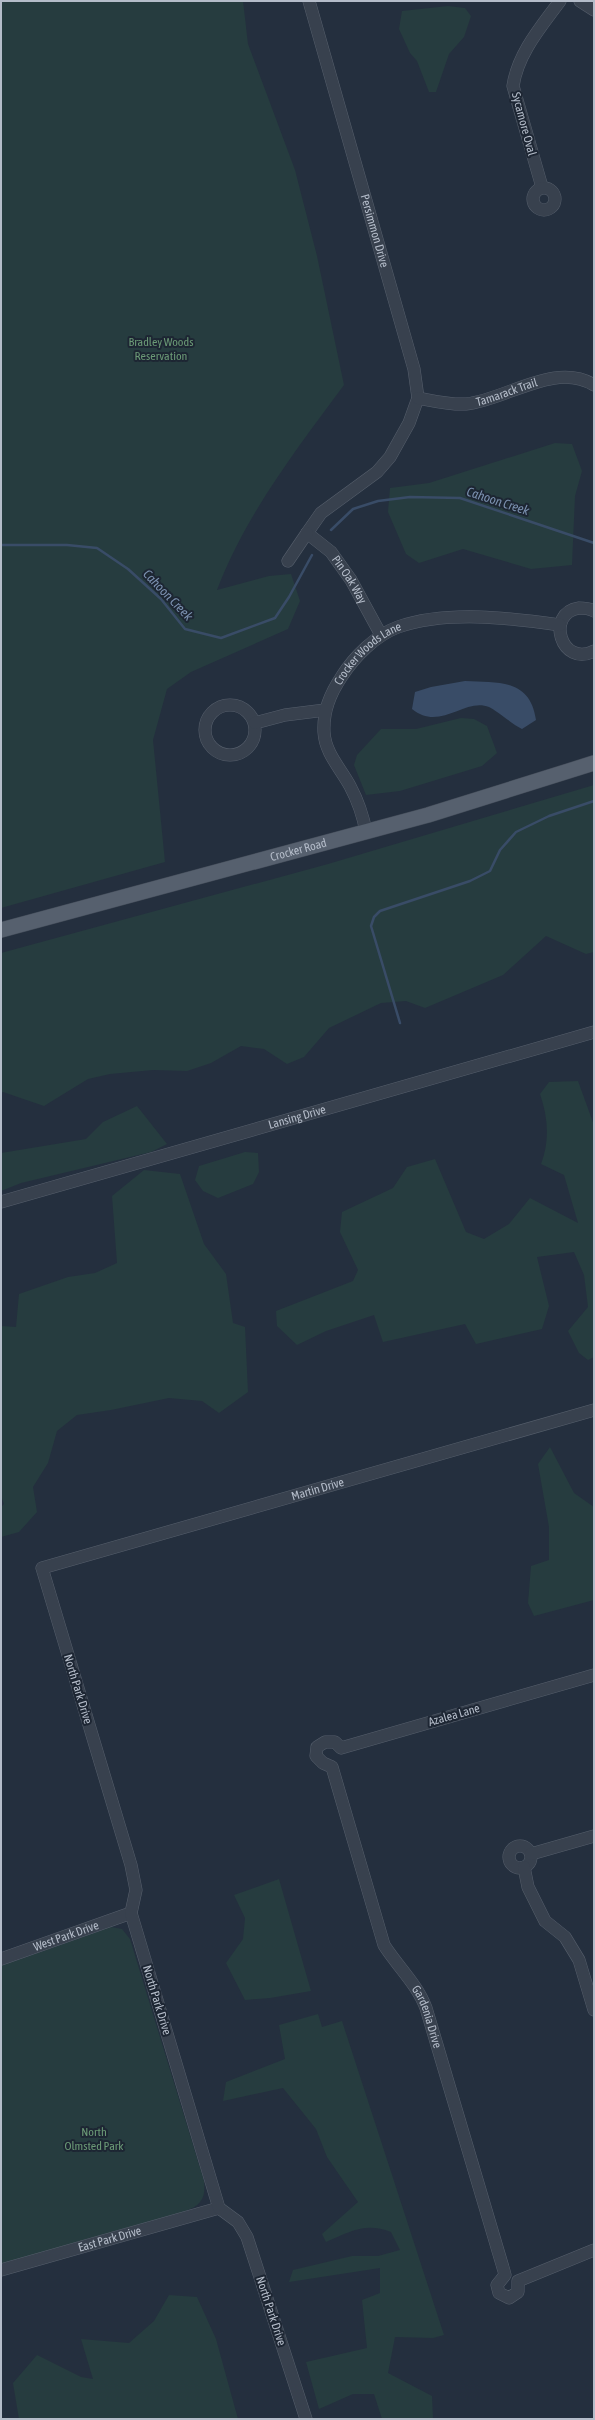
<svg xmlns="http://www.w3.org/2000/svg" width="595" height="2420" font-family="'Asap Condensed',sans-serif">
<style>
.green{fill:#263c3f}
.water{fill:#394c67}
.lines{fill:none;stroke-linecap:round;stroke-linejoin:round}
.stream{stroke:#394c67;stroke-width:2.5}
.minor-casing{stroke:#565f6c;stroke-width:13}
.major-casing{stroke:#414a57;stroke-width:16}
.minor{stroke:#38414e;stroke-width:12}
.major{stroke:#56606e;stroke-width:15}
.labels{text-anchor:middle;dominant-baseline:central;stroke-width:4;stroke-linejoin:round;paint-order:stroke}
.street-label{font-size:12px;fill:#b4bcc9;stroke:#1d2633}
.park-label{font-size:12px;fill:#6b9a76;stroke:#1d2633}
.water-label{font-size:13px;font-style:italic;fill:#7c92b1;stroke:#1d2633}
</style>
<rect width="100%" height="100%" fill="#242f3e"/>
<!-- green -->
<path class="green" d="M1,1H243L248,44L295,170L317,256L344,385C296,450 246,514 217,590L269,576L291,574L300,601L288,629L191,672L167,689L153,740L165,862L1,908Z
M448,6L465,8L471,16L464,37L449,54L436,92H429L417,61L410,53L399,29L402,11Z
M555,443L572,444L582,471L575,496L572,565L531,569L463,549L419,563L406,554L388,512L390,488L429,483Z
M461,718L474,719L487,726L497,753L482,766L400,791L366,795L354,765L357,755L381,729H416Z
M594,785V952L586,954L546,936L503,975L425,1008L406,1001L381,1003L329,1028L304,1057L287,1064L264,1049L241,1046L211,1063L187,1071L153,1070L110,1074L88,1079L44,1106L3,1092L1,1093V953L328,864Z
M578,1081L594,1125V1357L588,1360L579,1353L568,1331L588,1307L584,1275L574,1252L537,1257L549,1306L542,1329L476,1344L465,1324L383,1342L374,1315L326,1331L297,1345L277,1326L276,1311L353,1281L358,1270L340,1232L342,1212L393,1188L407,1167L435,1159L466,1232L484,1239L509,1224L530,1198L578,1223L564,1175L541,1164C550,1141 548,1117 540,1094L549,1082Z
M137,1106L167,1144L151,1152L21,1183L1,1191V1153L86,1139L103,1122Z
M245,1152L258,1153L259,1172L253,1184L218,1198L203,1191L195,1180L199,1166Z
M144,1170L180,1174L204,1244L226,1274L233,1323L245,1327L248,1392L219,1413L202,1401L169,1398L111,1410L77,1415L57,1431L48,1463L33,1487L37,1512L19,1532L1,1537V1507L4,1504L1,1496V1326L16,1327L19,1294L68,1277L95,1273L117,1263L112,1196Z
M550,1447L574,1493L594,1507V1600L534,1616L528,1603L531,1566L549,1560V1527L538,1464Z
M279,1879L311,1991L270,1998L245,2000L226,1963L243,1939L245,1918L234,1895Z
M111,1927L122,1929L130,1939L204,2181C206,2198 201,2206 185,2211L1,2264V1966Z
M318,2014L322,2027L342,2021L444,2335L433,2338L395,2337L388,2373L432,2396L433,2419H382L374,2394H353L319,2409L306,2362L367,2348L362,2300L380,2293V2268L289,2282L293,2270L352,2256H378L400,2250L391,2232C365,2222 350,2232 326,2242L322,2234L358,2202L327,2157L316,2129L283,2088L223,2101L226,2082L285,2059L279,2025Z
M169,2295L197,2297L216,2339L238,2419H19L13,2383L37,2355L81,2377L93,2379L81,2339L129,2343L154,2321Z"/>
<!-- water -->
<path class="water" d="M465,681C498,683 530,678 536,720L522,729C512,724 496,710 489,707C465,697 440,732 412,709L415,692L431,687Z"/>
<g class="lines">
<!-- stream -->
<path class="stream" d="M331,530L353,509L378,501L410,497L460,498L594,543
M1,545H67L97,548L128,569L161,599L185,629L221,638L275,618L289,597L312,555
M400,1023L371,926L374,917L380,911L470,881L490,871L500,850L516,832L549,816L594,801"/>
<defs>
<g id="minor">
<path id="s1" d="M309,1L414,369L418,398L409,423L390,457L377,472L321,513L307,533L331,552L351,580L381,635"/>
<path d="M580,1L594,10"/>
<path d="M542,187L513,86C518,53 541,27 560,1"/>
<circle cx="544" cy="199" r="11"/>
<path id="s2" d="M418,398C434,401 450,405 466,404C506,400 555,361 594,385"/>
<path d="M288,561L307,533"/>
<path d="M594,611C589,608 584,608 579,608C545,613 561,668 594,651"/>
<circle cx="230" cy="730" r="25"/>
<path d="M255,723L285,715L325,710"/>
<path id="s3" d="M366,832C363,815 358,801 350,786C341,769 325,753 324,732C323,711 330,694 342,676C354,657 376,635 398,627C448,610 510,618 560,625"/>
<path id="s4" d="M1,1202L594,1032"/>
<path id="s5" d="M594,1675L341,1748L335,1742H325L317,1747L316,1756L323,1763L332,1767L384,1945C398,1967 417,1984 426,2008L504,2271L505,2275L497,2285L499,2293L509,2298L518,2292V2281L594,2250"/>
<circle cx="520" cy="1857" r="11"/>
<path d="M531,1854L594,1836"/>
<path d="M524,1867L528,1887L545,1921L565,1937L579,1960L594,2010"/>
<path id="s6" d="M1,1959L131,1913"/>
<path id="s7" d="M1,2270L219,2208"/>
<path id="s8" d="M306,2419L247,2237L238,2222L219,2208L131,1913L136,1890L131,1865L42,1568L594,1410"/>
</g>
<g id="major">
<path id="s9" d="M1,930L428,815L594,763"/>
</g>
</defs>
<!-- minor casing -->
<use href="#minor" class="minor-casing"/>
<!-- major casing -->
<use href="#major" class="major-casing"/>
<!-- minor -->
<use href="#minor" class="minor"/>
<!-- major -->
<use href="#major" class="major"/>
</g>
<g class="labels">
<!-- street labels -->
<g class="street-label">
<text transform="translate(524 124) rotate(75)">Sycamore Oval</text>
<text stroke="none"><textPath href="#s1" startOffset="239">Persimmon Drive</textPath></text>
<text stroke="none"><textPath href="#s2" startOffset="91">Tamarack Trail</textPath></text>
<text stroke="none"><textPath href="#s1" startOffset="655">Pin Oak Way</textPath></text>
<text stroke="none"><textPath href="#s3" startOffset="204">Crocker Woods Lane</textPath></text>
<text stroke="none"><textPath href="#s9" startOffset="308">Crocker Road</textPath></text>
<text stroke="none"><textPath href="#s4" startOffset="308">Lansing Drive</textPath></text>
<text stroke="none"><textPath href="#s8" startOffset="1186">Martin Drive</textPath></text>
<text transform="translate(78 1689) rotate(73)">North Park Drive</text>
<text transform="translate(454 1715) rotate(-16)">Azalea Lane</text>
<text stroke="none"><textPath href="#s6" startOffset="69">West Park Drive</textPath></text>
<text transform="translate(157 2000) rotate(73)">North Park Drive</text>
<text stroke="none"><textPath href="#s5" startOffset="590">Gardenia Drive</textPath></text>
<text stroke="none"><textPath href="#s7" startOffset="113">East Park Drive</textPath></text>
<text transform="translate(271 2311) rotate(72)">North Park Drive</text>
</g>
<!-- park labels -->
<g class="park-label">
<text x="161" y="342">Bradley Woods<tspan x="161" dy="14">Reservation</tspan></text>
<text x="94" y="2132">North<tspan x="94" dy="14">Olmsted Park</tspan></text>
</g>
<!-- water labels -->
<g class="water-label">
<text transform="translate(498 501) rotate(18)">Cahoon Creek</text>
<text transform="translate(168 595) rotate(46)">Cahoon Creek</text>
</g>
</g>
<!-- border -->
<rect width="595" height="2420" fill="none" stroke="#b4bcc9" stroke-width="4"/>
</svg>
